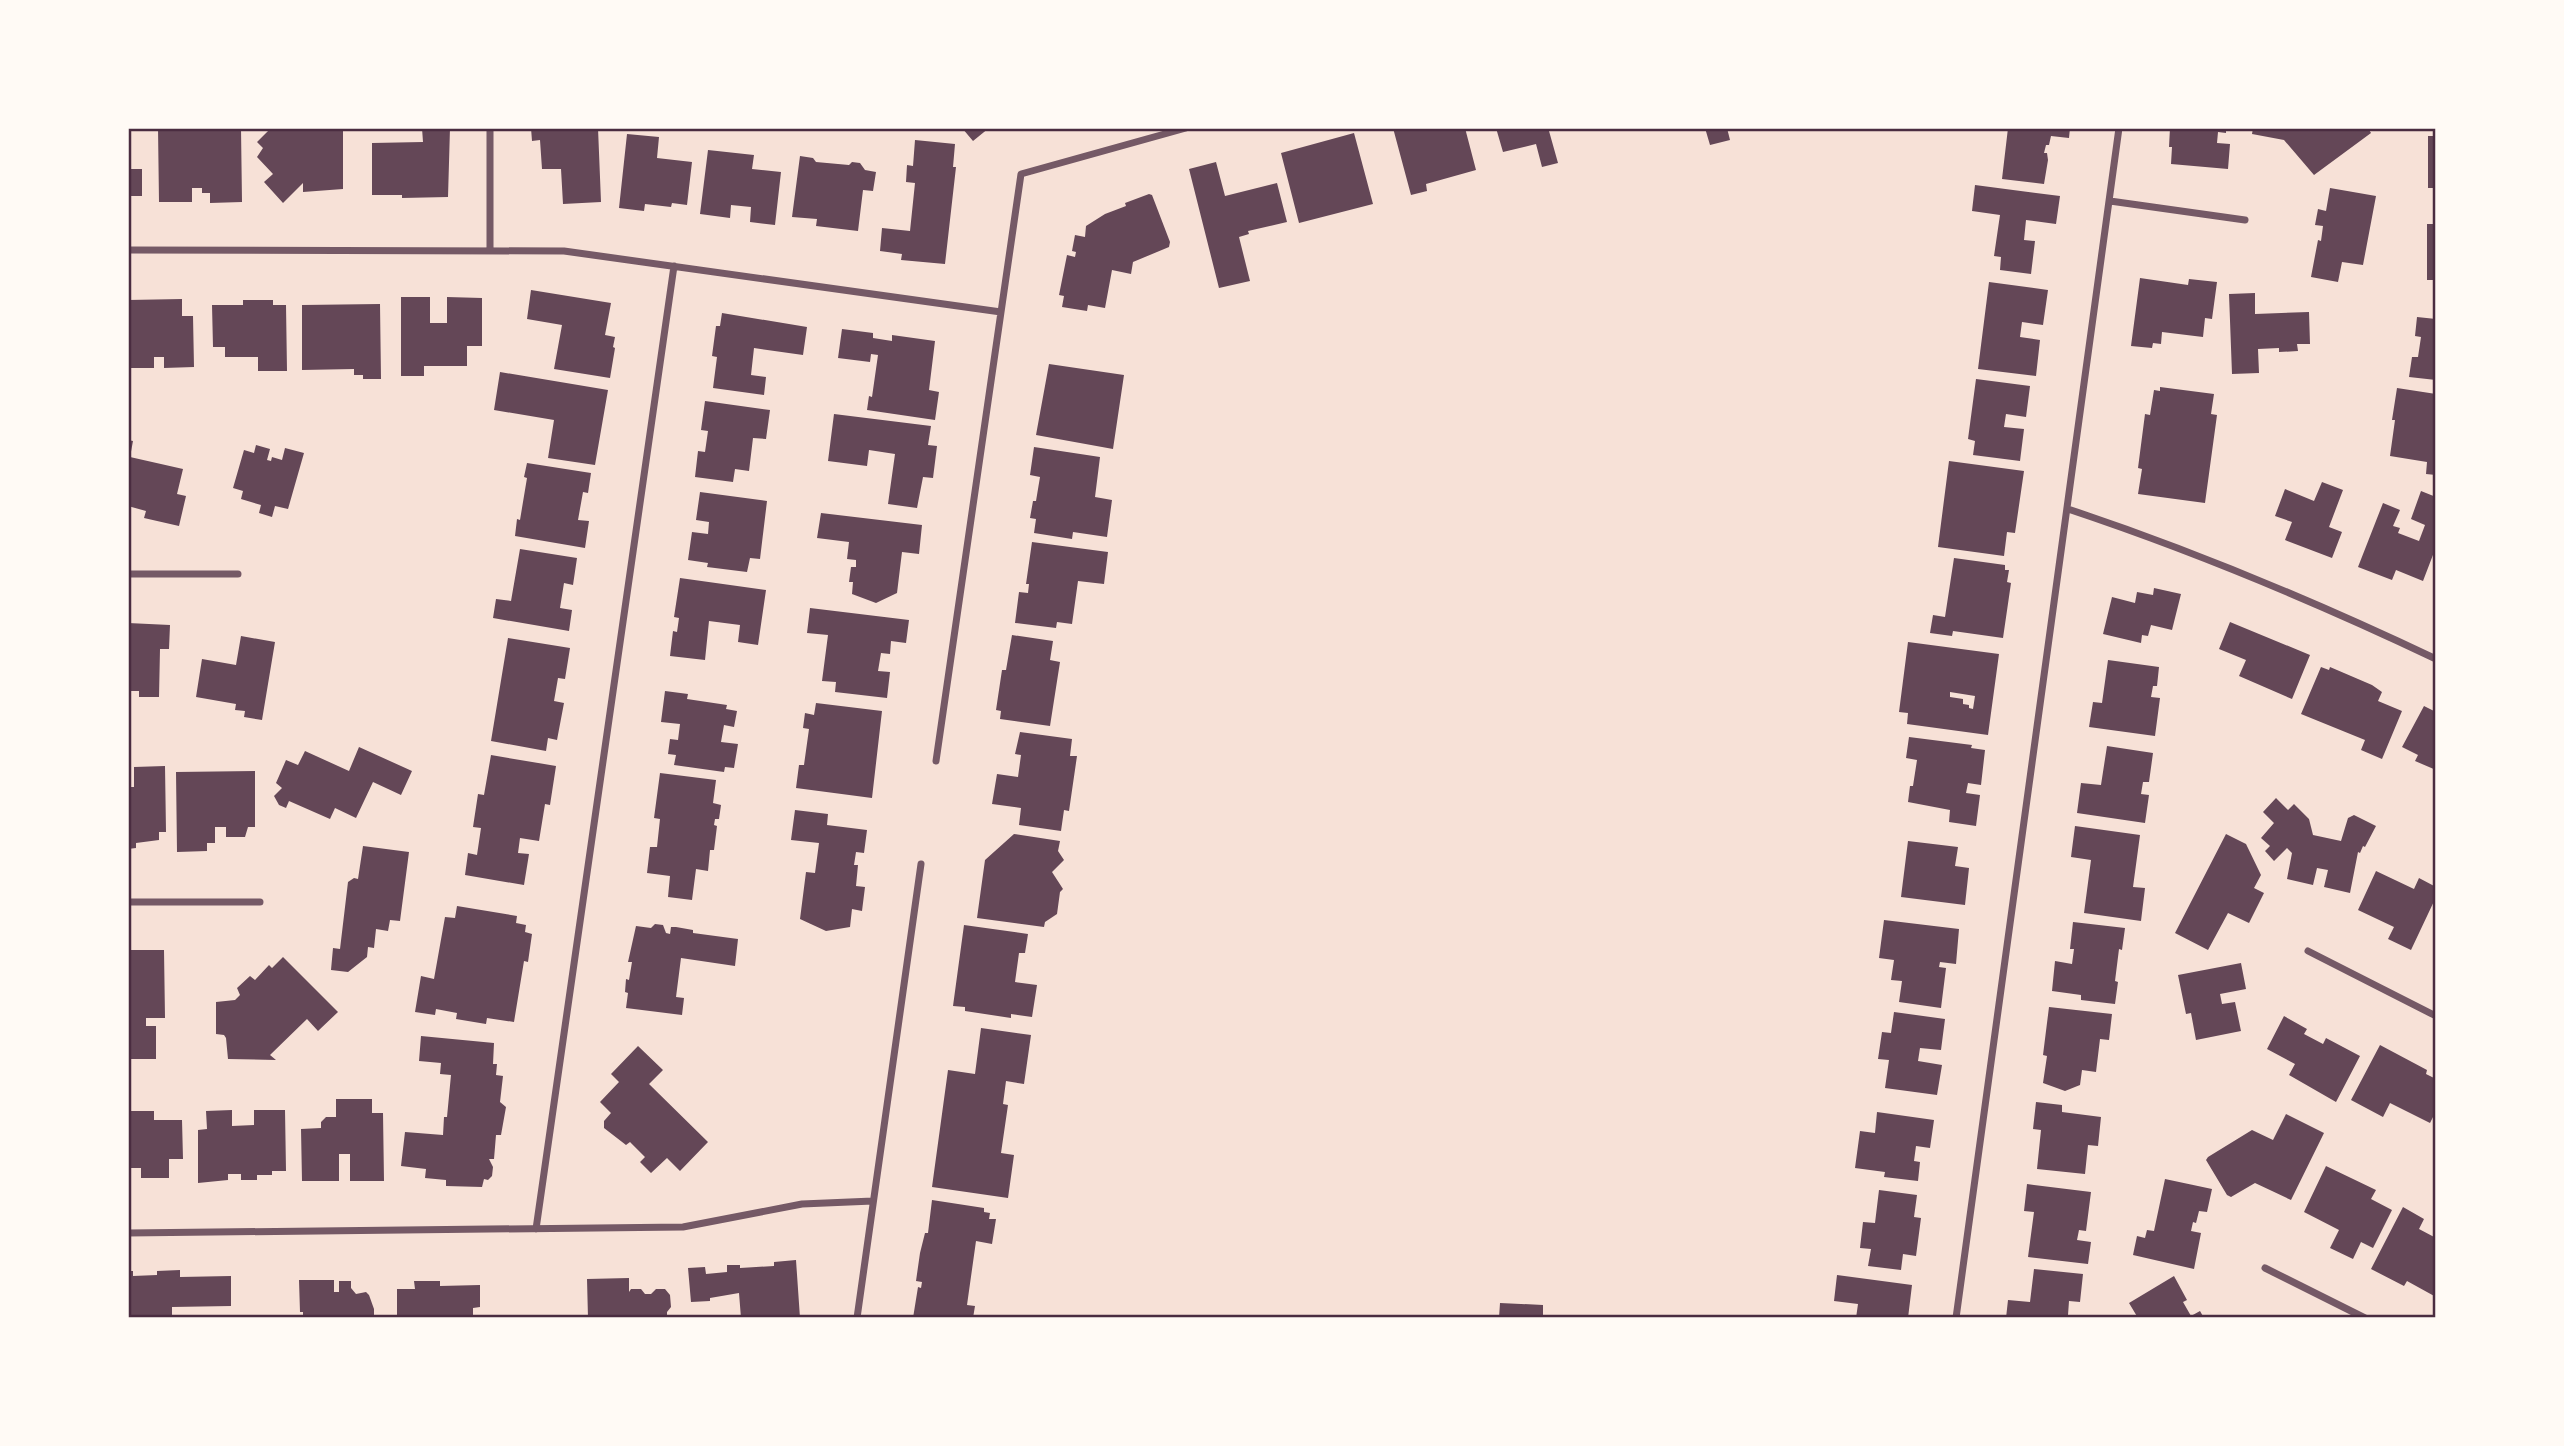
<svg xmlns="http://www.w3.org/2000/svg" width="2564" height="1446" font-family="'Golos Text',sans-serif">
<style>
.building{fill:#644757;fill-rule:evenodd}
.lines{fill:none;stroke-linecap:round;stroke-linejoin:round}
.minor{stroke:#755966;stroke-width:7}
.neatline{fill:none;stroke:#4a2c40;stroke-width:2.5}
</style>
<rect width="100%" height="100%" fill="#f7e1d7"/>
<!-- building -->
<path class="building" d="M158,128H177V131L241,128L242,202L210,203V193H202V188H192V202H159Z
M271,128L343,130V189L303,192V183L283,203L264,182L273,174L257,157L263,148L257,142Z
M422,128H450L448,197L402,198V195H372V143L423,142Z
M531,128H598L601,202L563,204L561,169H542L540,140L532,141Z
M962,128H989L973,141Z
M1393,128H1465L1476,170L1426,184L1427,191L1411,195Z
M1496,128H1557L1549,131L1558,163L1542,167L1536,144L1503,152Z
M1705,128H1727L1730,140L1710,145Z
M2008,128H2070L2069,138L2051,136L2049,145H2046L2044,153H2047L2048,160L2044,184L2002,179Z
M2170,128H2226V133L2218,132L2217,143L2230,144L2228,169L2171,164L2172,147H2169Z
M2253,128H2368L2371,133L2314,175L2284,140L2252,134Z
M1354,133L1373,204L1299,223L1281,153Z
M627,134L659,137L657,158L692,162L687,205L672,203L671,207L645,204L644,211L619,208Z
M2428,136H2436V188H2428Z
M915,140L955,144L953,167H956L945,264L901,260L902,254L880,251L882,228L910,231L915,183L906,182L907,165L913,166Z
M708,150L754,155L752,169L781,172L775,225L750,222L751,207L731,205L730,218L700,214Z
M800,156L813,158L816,162L849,165L852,162L860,163L865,170L876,172L873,191L863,190L858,231L816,226L817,219L792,217Z
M1216,162L1225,196L1277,183L1287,222L1248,231L1249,234L1239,237L1250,281L1219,288L1189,169Z
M128,169H142V196H128Z
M1975,185L2060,196L2056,224L2026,220L2024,240L2035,241L2031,274L2000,270L2001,257L1994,256L2000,215L1972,211Z
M2330,188L2376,196L2363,265L2342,262L2338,282L2311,277L2318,240L2321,241L2323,226L2315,225L2318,209L2326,211Z
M1149,194L1152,195L1170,242L1169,247L1133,262L1131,274L1112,270L1105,308L1088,305L1087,311L1062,307L1064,296L1059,295L1067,255L1075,257L1076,252L1072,251L1075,235L1085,237L1086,226L1105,214L1126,206L1125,203Z
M2427,224H2436V280H2427Z
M2140,278L2188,285L2189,279L2217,282L2212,319L2205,318L2203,337L2162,332L2161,344L2153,343L2152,348L2131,346Z
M1989,282L2048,290L2043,325L2022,322L2020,337L2040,340L2036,376L1978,369Z
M531,290L611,303L605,335L615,337L613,347L615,348L610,378L554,369L562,325L527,319Z
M2255,293V314L2309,312L2310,344H2297L2298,351L2279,352V348L2258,349L2259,373L2232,374L2229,294Z
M401,297H430V323H447V297L482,298V346H467V366H424V376H401Z
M182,299V316H193L194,367L164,368V357H154V368H128V300Z
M243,300H273V305H286L287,371H258V357H225V347H213L212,305H243Z
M380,304L381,379H363V375H354V369L302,370V305Z
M722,313L807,327L803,355L754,348L751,375L766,377L764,395L713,388L717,357L712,356L716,326H720Z
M2417,317L2436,319V380L2409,377L2412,357H2418L2421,337L2415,336Z
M842,329L873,333V338L892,341V335L935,341L929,390L939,392L935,420L867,410L869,396L872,397L878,355L871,354L870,362L838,358Z
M1049,364L1124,375L1113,449L1036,435Z
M500,372L608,390L595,465L548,458L554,420L494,410Z
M1976,379L2030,386L2026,417L2006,414L2004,427L2024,429L2020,461L1973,455L1975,441L1968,439Z
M2160,387L2214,394L2211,414L2217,415L2205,503L2138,494L2142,469L2138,468L2145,414L2150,415L2154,390L2160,391Z
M2397,388L2436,394V475L2426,474L2427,462L2390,456L2395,420H2392Z
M705,401L770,410L766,439L753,438L749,471L735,469L733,482L695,477L698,451L705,452L708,431L701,430Z
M834,414L931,426L928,445L937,446L933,478L923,477L917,508L888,504L895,454L869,450L867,466L828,461Z
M128,440L133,441L130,457L183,469L177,494L186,496L179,526L144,518L146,511L128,506Z
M256,445L270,449L267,460L271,461L272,457L282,460L285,448L304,453L288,509L275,506L272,517L259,513L261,505L241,499L243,491L233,488L244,450L254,453Z
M1034,447L1100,457L1095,497L1112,500L1107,537L1073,532L1072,539L1034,533L1036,519L1030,518L1033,501H1036L1040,477L1030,475Z
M1949,461L2024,471L2015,533L2007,532L2004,556L1938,547Z
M527,463L591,473L588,493L583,492L578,520L589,521L585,548L515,536L517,519L520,520L527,478L524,477Z
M2322,482L2343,490L2329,527L2342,532L2332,558L2285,540L2292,522L2275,516L2285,489L2314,501Z
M2421,491L2436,497V547L2423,581L2396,570L2392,580L2358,567L2383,503L2400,510L2393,526L2400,528L2398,533L2419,541L2425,525L2411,519Z
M700,492L767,501L760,559L750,558L747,572L707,567L708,563L688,560L692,532L708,534L709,522L696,520Z
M821,513L922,525L919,554L902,552L897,593L876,603L852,594L853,582H849L851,567H856V560L847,559L849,542L817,538Z
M1032,542L1108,552L1104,584L1078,581L1072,624L1057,622L1056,628L1015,623L1019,592L1028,593L1029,584H1026Z
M520,549L577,558L573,585L564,583L560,608L572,610L569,631L493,618L496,599L511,601Z
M1954,558L2005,565V570H2009L2007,582L2011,583L2003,638L1953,631L1952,636L1930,633L1933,615L1945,617Z
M680,578L766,590L758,645L738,642L740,625L709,621L705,660L670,656L673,631L677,632L679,618L674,617Z
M2154,588L2181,594L2172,630L2151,625L2148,636L2142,635L2141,643L2103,634L2112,597L2135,603L2137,592L2153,595Z
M810,608L909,620L906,643L891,641L890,654L881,653L878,671L890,672L887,698L835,692L836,682L822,681L828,635L807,633Z
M2230,622L2310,655L2292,699L2239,676L2246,660L2219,649Z
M128,623L170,625L169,649H160L159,697H139V691H128Z
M1012,635L1053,641L1050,660L1060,662L1050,726L1000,719L1001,711L996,710L1002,670H1006Z
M241,636L275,642L262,720L244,717L245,711L235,710L236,704L196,697L202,659L236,665Z
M508,638L570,648L565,679L558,678L554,701L564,703L557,740L548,738L546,751L491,741Z
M1908,642L1999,654L1988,735L1907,724L1908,713L1899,712ZM1950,692L1975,696L1973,709L1969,708V705L1963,704V699L1950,697Z
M2108,660L2159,667L2157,686H2153L2151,697L2160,698L2155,736L2089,727L2093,702L2102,703Z
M2321,667L2329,670L2330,667L2372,685L2382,692L2378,701L2402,711L2382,759L2361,750L2365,740L2301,714Z
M665,691L688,694L687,699L727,705L726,709L737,711L734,727L724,725L721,742L738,744L734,768L725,767L724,772L674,765L676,755L668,754L670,739L678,740L680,724L661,722Z
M816,703L882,711L872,798L796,788L799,765H804L809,729L803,728L805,713L814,715Z
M2424,706L2436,712V770L2415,761L2418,755L2402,747Z
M1020,732L1072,739L1070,756H1077L1069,811L1064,810L1061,831L1019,825L1021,808L992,804L997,774L1018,777L1021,755L1015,754Z
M1909,737L1972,745L1971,748L1985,750L1981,785L1968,783L1966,793L1980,795L1976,826L1949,822L1950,810L1908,802L1910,786H1913L1917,760L1906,758Z
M2107,746L2153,753L2149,782H2143L2141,794L2149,795L2145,823L2077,813L2081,783L2101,785Z
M359,747L412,771L401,795L373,782L356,818L335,808L330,819L289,801L286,808L279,805L274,796L282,788L276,783L286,760L298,765L305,751L349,771Z
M491,755L556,766L550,805L545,804L539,841L520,838L518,853L529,854L524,885L465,875L468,853L477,855L481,828L473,827L478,794L484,795Z
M165,766L166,832H159V840L136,843V848L128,849V787H134V767Z
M255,771V827H248L245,837H226V827H215V843H207V851L177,852L176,772Z
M660,773L716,780L713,803L721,805L719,819H715L714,825L717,826L714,850H710L708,871L696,869L692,900L668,897L670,876L647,873L650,847H657L660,819L654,818Z
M2276,798L2288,810L2294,804L2309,819L2313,835L2341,841L2348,818L2354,815L2376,826L2365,847L2363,846L2360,853L2358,852L2350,893L2324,887L2328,870L2317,868L2313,885L2287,879L2292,853L2287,848L2274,861L2265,851L2270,846L2261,838L2274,823L2263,812Z
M795,810L828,814L827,825L867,830L864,853L856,852L854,865H858L856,886L865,887L862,911L852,909L850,927L826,931L800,919L806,872L815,873L819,843L791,840Z
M2075,826L2140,835L2133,887L2145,888L2141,921L2084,913L2091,860L2071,857Z
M1014,834L1060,841L1058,851L1064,860L1052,872L1063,889L1060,892L1057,914L1045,922L1044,927L977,918L985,860Z
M2226,834L2246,844L2261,875L2254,888L2264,893L2249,923L2228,913L2208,950L2175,933Z
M1908,841L1958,847L1955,866L1969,868L1965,905L1901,897Z
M363,846L409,852L400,921L390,920L388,931L376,929L374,948L368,947L367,957L348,972L331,970L333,948L340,949L348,882L354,878L358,879Z
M2376,871L2414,889L2419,878L2436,887V897L2411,950L2388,939L2394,927L2358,910Z
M457,906L517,916L516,923L526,925L525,932L532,934L528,962L524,961L514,1022L487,1018L486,1024L456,1019L457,1013L436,1009L435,1015L415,1012L421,976L434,979L445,917L455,918Z
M1884,920L1959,929L1956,964L1940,962L1939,967L1946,968L1941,1008L1899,1002L1902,981L1891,980L1894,960L1879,958Z
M2073,922L2125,928L2122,950L2119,949L2115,981L2118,982L2115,1004L2081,1000V995L2052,991L2055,961L2072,964L2074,949H2070Z
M655,924L663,925L666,933L670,934L671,927H676L693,930V933L738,939L735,966L681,958L676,997L684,998L682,1015L626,1008L628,993L625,992L626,979L629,980L632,962H628L636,926L651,928Z
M964,925L1028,934L1025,953H1019L1015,982L1037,985L1032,1017L1011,1014V1018L965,1011V1007L953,1006Z
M128,950H164L165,1018H146V1026H156V1059H128Z
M283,957L338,1012L318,1031L307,1019L270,1055L276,1060L228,1059L226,1038L224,1035L216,1034V1002L235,1000L240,995L237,988L250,976L255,980L269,965L272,968Z
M2241,963L2246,989L2220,994L2222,1004L2235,1002L2241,1031L2196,1040L2191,1013L2186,1014L2178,975Z
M2049,1007L2112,1014L2109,1040L2100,1039L2096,1072L2082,1070L2080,1085L2065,1091L2043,1083L2047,1056L2043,1055Z
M1894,1012L1945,1019L1941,1050L1920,1048L1918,1061L1942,1065L1937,1095L1885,1088L1889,1060L1878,1059L1882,1032L1891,1033Z
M2284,1016L2307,1029L2304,1034L2323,1044L2326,1038L2360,1056L2336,1102L2289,1075L2295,1064L2267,1049Z
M981,1028L1031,1035L1024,1084L1006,1081L1003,1104L1008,1105L1001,1153L1014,1155L1008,1198L932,1187L948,1070L975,1074Z
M421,1036L494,1043L493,1064H497L496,1075L503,1076L500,1102L506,1107L501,1135H496L494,1159H489L493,1167L492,1176L488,1180L484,1179L482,1187L446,1186V1180L425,1178L426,1169L401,1166L405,1132L443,1135L444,1117H447L451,1075L440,1074L441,1063L419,1061Z
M2380,1045L2427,1070L2426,1074L2436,1079V1111L2430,1123L2390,1103L2383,1117L2351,1100Z
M638,1046L663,1070L649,1084L708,1142L680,1171L667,1158L651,1173L640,1162L645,1157L630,1142L626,1145L604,1128V1121L611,1113L600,1102L619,1082L611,1074Z
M336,1099H372V1113H383L384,1181H350V1154H339V1181H302L301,1129L321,1128V1122L326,1117H336Z
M2036,1102L2062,1105V1112L2101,1117L2098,1146L2088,1145L2085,1174L2037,1169L2041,1130L2033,1129Z
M232,1110V1126L254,1125V1110H285L286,1171H272V1175H257V1180H241V1174H228V1180L198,1183V1130L207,1129L206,1111Z
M128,1111H154V1120H182L183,1159H169V1178H141V1168H128Z
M1877,1112L1934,1120L1930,1148L1916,1146L1914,1161L1920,1162L1918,1181L1884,1177L1885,1172L1855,1168L1860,1131L1875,1133Z
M2286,1114L2324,1133L2291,1200L2255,1183L2231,1197L2227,1195L2206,1160L2208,1157L2252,1130L2273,1140Z
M2326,1166L2376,1190L2371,1199L2392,1210L2373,1248L2361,1242L2353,1259L2330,1248L2339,1230L2304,1212Z
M2165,1179L2212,1189L2207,1212L2199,1211L2196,1223L2193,1222L2191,1231L2201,1233L2194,1269L2133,1255L2137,1236L2145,1238L2147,1230L2154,1231Z
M2027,1184L2091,1192L2086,1231L2079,1230L2077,1240L2091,1242L2088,1264L2028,1257L2034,1212L2024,1211Z
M1879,1190L1917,1195L1914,1217L1921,1218L1916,1256L1903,1254L1901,1270L1868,1266L1871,1249L1860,1248L1863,1222L1875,1223Z
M932,1200L984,1208V1212L990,1213L989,1219H996L992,1244L976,1241L967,1305L975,1306L973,1318H913L918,1287L921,1288L922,1282L916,1281L920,1253L925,1233H928Z
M2403,1207L2424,1219L2419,1229L2436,1238V1297L2407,1281L2404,1286L2371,1269Z
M796,1260L800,1318H741L739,1293L710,1298V1301L691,1302L688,1268L705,1267L706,1274L727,1272V1265H740V1268L774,1266V1262Z
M2034,1269L2083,1274L2080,1302L2069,1301L2068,1315L2080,1318H2006L2008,1300L2030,1302Z
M180,1270V1277L231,1276V1306L172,1307V1318H128V1271H133V1276L157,1275V1271Z
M1837,1275L1912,1285L1908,1318H1856L1858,1304L1834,1301Z
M2174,1276L2187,1300L2183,1302L2191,1316L2200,1311L2204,1318H2138L2129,1303Z
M629,1278V1292L631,1289H641L645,1294H651L656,1289H665L670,1295L671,1307L667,1312V1318H588L587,1279Z
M299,1280H334V1292H339V1281H351V1288L356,1294L366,1292L369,1295L374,1309V1318H303V1312H300Z
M414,1281H440V1286L480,1285V1307L473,1308V1318H397V1289H415Z
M1500,1303L1543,1305V1318H1499Z"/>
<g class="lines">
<!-- minor -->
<path class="minor" d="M490,128V249
M2110,201L2245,220
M128,250L564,251L1001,312
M2068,509C2194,551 2316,602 2436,659
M128,574H238
M936,761L1021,174L1186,128
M128,902H260
M2308,951L2436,1016
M536,1229L674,266
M128,1233L683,1227L802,1204L873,1201
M2265,1268L2365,1318
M857,1318L921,864
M1956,1318L2119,128"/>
</g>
<!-- border -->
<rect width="2564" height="1446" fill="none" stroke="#fffaf5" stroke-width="259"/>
<rect x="130" y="130" width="2304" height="1186" class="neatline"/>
</svg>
